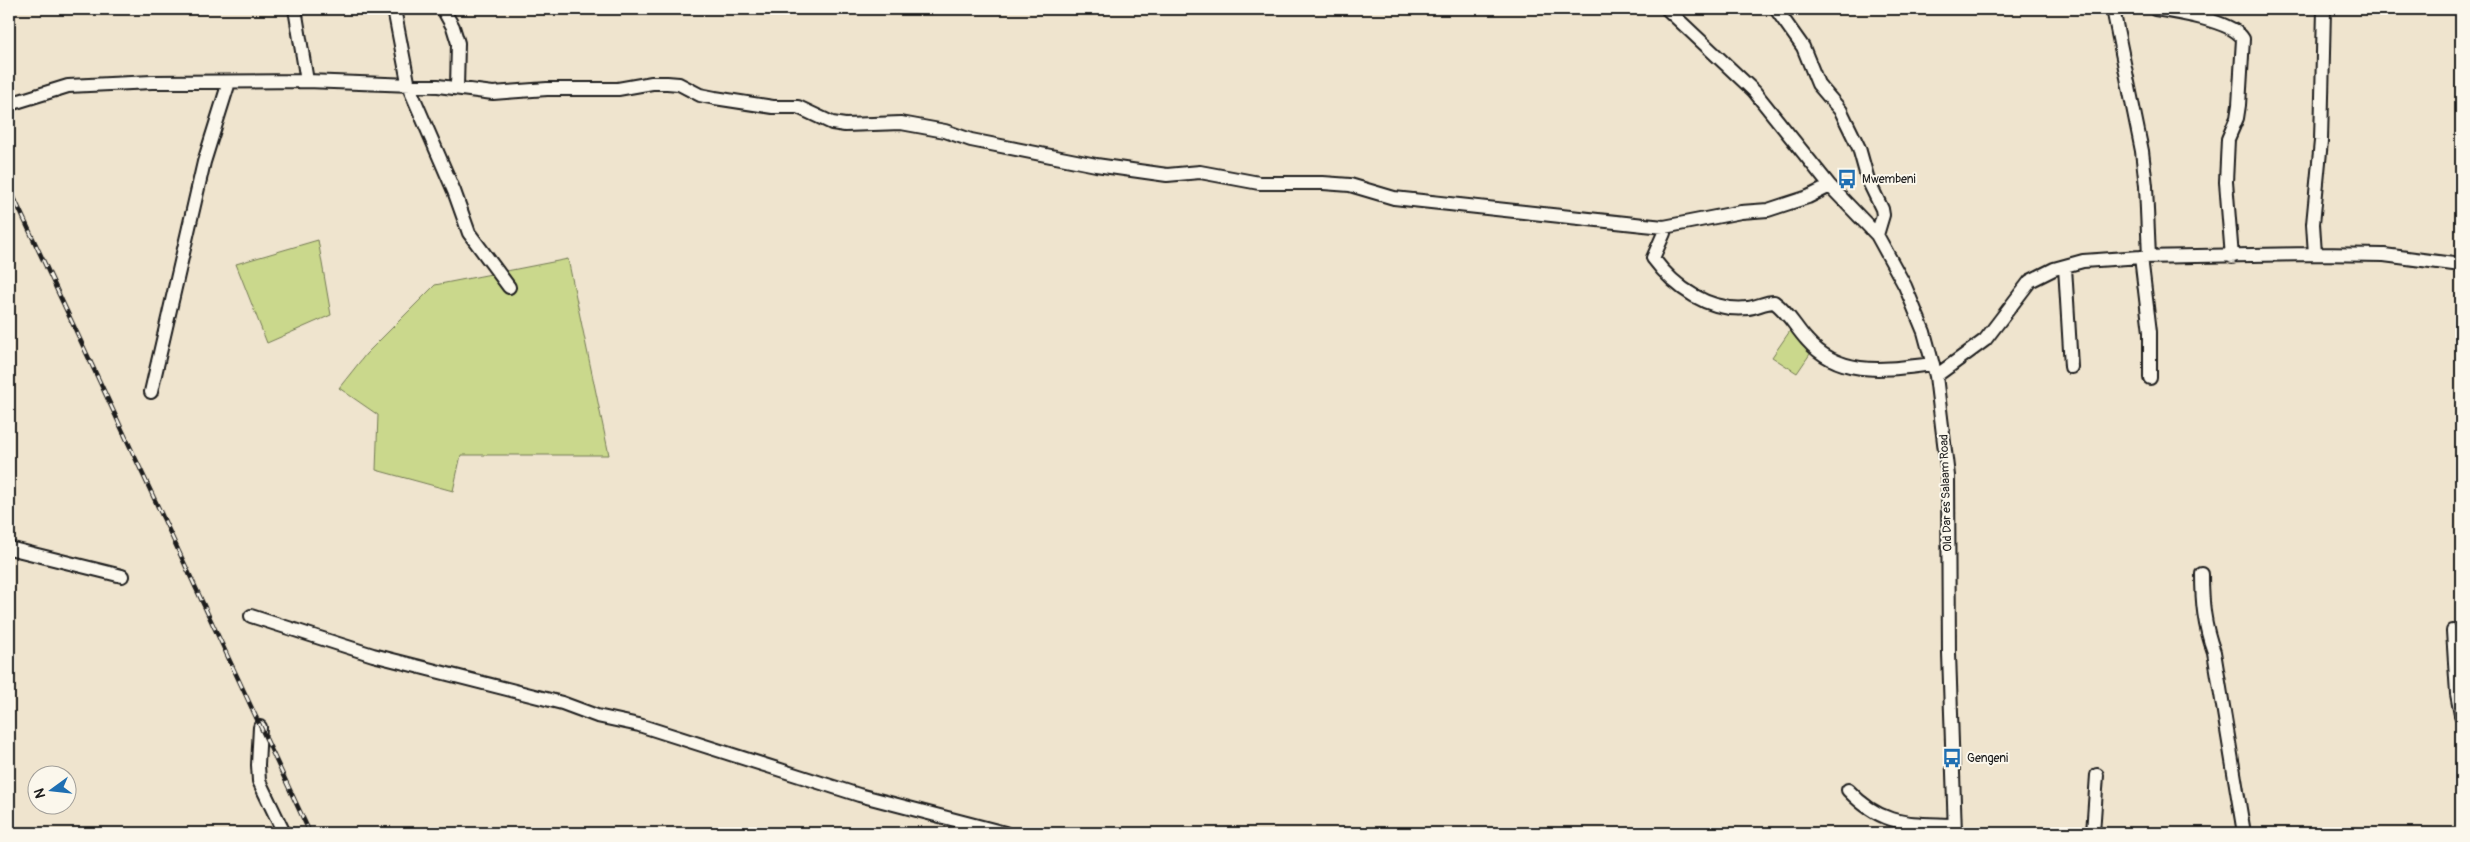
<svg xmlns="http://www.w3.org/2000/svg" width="2470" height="842" font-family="Pangolin,sans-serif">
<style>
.green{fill:#cad88c;stroke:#737a54}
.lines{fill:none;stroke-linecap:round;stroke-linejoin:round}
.minor-casing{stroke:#1c1c1c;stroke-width:16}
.minor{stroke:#fbf7ec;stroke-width:12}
.rail-casing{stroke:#1c1c1c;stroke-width:4.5}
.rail{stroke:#fbf7ec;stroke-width:2.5;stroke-dasharray:8;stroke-linecap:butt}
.labels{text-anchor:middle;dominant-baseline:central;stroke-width:4;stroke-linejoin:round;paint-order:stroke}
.poi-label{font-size:12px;fill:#1c1c1c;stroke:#fbf7ec;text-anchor:start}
.street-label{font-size:12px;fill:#1c1c1c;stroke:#fbf7ec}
</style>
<rect width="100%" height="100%" fill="#efe4ce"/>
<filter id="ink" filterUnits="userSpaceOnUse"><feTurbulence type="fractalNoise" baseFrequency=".02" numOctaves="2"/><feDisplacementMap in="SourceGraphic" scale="10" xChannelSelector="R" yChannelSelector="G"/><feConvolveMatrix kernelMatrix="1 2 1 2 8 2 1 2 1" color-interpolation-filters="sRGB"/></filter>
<g filter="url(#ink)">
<!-- green -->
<path class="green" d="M318,240L331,315L267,343L236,264Z
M568,259L609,455H461L453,491L376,470L378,415L339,388L366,354L435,285Z
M1792,328L1812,351L1797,373L1772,357Z"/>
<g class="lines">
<defs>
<path id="minor" d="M295,9L307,81
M394,9L409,87L454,191L469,233L509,287
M443,9L453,27L458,43L457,88
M1667,9L1754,91L1830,186L1877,235L1905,286L1924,332L1936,376L1948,476L1949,653L1955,833
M1776,9L1803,47L1818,84L1841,111L1859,148L1868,180L1882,209L1883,215L1877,235
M2113,9L2142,151L2146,186L2149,257
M2155,9C2176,12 2233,21 2243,39L2239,105L2237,118L2228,139L2226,182L2232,257
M13,103L68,86L152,82L307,81L438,86L493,93L547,89H618L652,83H667L679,84L700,95L715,98L773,107H798L832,123L845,125L901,123L945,131L971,140L1096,165L1167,175L1200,172L1259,183H1323L1350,185L1394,198L1644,225L1664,227L1741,212L1768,210L1808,197L1830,186
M1664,227V233L1653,258C1675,288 1709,312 1748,308C1757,307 1765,302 1774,302C1789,313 1795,327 1807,340C1841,379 1888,369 1933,364
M2315,254L2313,224L2321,141L2324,9
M2141,257L2150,332V378
M2065,267L2071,367
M1936,376L1985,340L2030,281L2054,269L2083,261L2141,257L2315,254L2384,255L2461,265
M151,392L204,162L229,82
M9,548L122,576
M2202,574C2202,602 2204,625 2214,652L2244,833
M251,616L373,655L562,703L597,716L639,725L859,795L1005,833
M2453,631L2457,694L2461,715
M260,727L258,765L259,781L284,833
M1848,790C1883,827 1907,823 1954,825
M2093,833L2097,775"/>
</defs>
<!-- minor casing -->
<use href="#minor" class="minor-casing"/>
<!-- minor -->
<use href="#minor" class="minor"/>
<defs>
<path id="rail" d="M9,187L310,833"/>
</defs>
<!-- rail casing -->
<use href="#rail" class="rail-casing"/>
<!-- rail -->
<use href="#rail" class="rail"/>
</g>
</g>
<!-- icons -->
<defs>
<symbol id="bus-bare" viewBox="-9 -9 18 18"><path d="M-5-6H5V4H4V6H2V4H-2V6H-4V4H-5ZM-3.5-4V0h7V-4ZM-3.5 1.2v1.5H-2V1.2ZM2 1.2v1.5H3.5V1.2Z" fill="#1f6fb2" stroke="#fbf7ec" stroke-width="2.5" paint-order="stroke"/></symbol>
</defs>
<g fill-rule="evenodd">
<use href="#bus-bare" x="1833" y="165" width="28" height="28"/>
<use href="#bus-bare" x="1938" y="744" width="28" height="28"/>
</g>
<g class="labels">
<!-- poi labels -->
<g class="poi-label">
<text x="1862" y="179">Mwembeni</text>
<text x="1967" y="758">Gengeni</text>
</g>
<!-- street labels -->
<g class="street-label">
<text transform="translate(1946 493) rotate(-92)">Old Dar es Salaam Road</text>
</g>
</g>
<!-- margin -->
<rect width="2470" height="842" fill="none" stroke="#fbf7ec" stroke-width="30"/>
<rect x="15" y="15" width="2440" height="812" fill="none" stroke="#1c1c1c" stroke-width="2" filter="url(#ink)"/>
<!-- north arrow -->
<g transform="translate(52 790) rotate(255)"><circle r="24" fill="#fbf7ec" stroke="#a29f99"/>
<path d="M0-4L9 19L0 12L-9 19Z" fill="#1f6fb2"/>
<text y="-8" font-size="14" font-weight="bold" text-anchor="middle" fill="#1c1c1c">N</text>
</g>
</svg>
